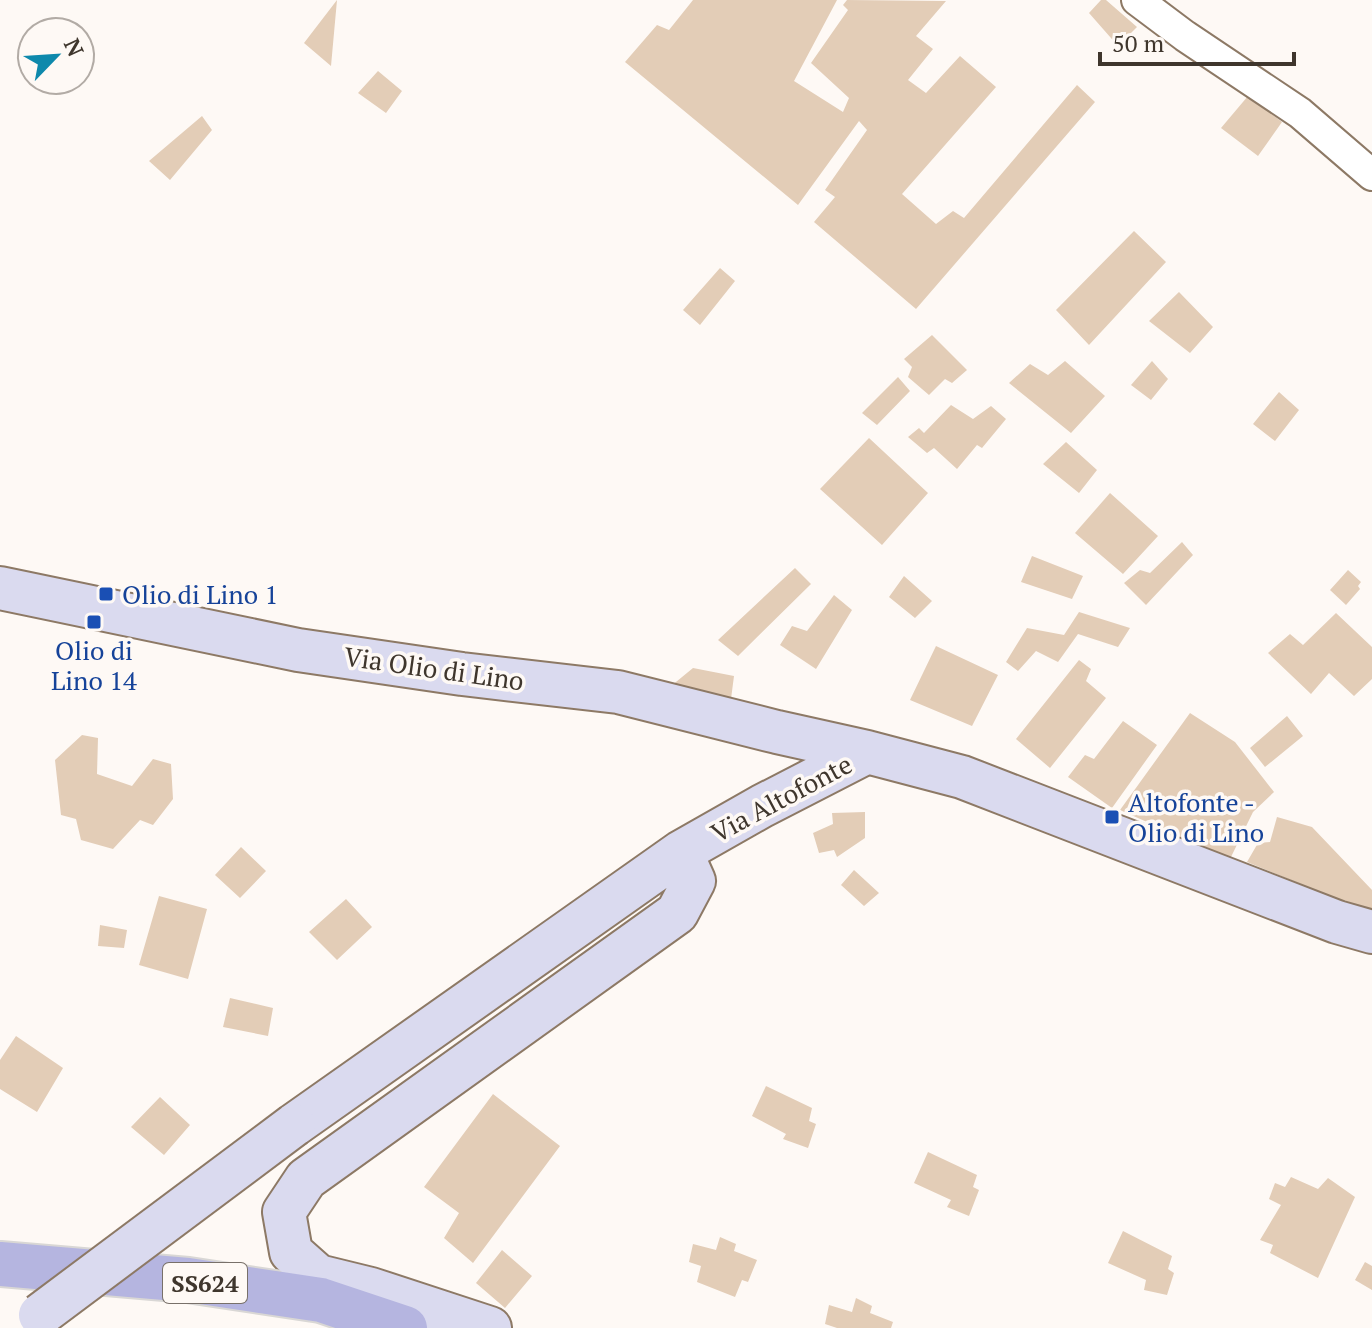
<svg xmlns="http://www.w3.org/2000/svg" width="1372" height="1328" font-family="'PT Serif',serif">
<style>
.building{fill:#e3cdb7}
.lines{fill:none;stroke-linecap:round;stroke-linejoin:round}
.street-casing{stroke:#8d7965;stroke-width:34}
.secondary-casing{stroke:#8d7965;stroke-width:46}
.primary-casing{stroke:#d9d7d5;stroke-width:48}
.street{stroke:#fff;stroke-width:30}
.secondary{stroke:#dadaef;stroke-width:42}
.primary{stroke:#b5b5e0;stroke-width:44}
.secondary-bridge-casing{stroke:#8d7965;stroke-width:46;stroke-linecap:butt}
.secondary-bridge{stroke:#dadaef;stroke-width:42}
.transit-dot{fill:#1a4fb4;stroke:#fef9f5;stroke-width:3}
.labels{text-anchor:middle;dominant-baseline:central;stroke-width:7;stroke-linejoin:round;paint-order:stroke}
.shield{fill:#fef9f5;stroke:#787069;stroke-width:2}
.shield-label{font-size:24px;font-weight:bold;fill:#3f362d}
.transit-label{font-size:26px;fill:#164399;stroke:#fef9f5;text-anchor:start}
.street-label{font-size:26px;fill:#3f362d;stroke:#fef9f5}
</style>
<rect width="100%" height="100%" fill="#fef9f5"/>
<!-- building -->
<path class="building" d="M337,0L331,66L304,43Z
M693,0H837L794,81L843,112L849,98L811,63L848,10L843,5L847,0L946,1L916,36L933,49L908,80L926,93L960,56L996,87L902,194L936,224L953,211L964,218L1077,85L1095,102L916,309L814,222L835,197L825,190L867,130L859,121L798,205L625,62L657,25L669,30Z
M1101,0H1106L1137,27L1118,46L1089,13Z
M378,71L402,91L386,113L358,93Z
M1248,96L1282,122L1258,156L1221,128Z
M202,116L212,130L170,180L149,161Z
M1134,231L1166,262L1089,345L1056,310Z
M720,268L735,281L700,325L683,310Z
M1179,292L1213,327L1190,353L1149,321Z
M932,335L967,370L952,383L945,379L929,395L908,377L912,367L904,359Z
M1065,361L1105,396L1071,433L1009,383L1030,364L1048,375Z
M1152,361L1168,379L1151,400L1131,385Z
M898,377L910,391L877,425L862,413Z
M1279,392L1299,410L1275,441L1253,424Z
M951,405L973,419L991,406L1006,419L982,448L977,445L957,469L934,448L927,453L908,437L919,428L924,433Z
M869,438L928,493L882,545L820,489Z
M1066,442L1097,470L1079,493L1043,464Z
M1110,493L1158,536L1123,574L1075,533Z
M1182,542L1193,555L1146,605L1124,583L1140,570L1150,573Z
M1032,556L1083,576L1072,599L1021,582Z
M795,568L811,584L738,656L718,640Z
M1348,570L1361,582L1358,586L1360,589L1346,605L1330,590Z
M904,576L932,601L915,618L889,597Z
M834,595L852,610L816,669L780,645L792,626L807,631Z
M1079,612L1130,628L1118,647L1078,634L1058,662L1036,651L1018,671L1006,662L1027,628L1064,635Z
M1336,613L1372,647V679L1354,696L1329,673L1311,694L1268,653L1290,634L1303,645Z
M936,646L998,675L972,726L910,700Z
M1079,660L1091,669L1086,681L1106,698L1050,768L1016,739Z
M693,668L734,676L731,699L665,691Z
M1190,713L1235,742L1274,792L1253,812L1230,859L1120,810Z
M1287,716L1303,736L1265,767L1250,748Z
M1123,721L1157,745L1112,808L1068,777L1085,755L1094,759Z
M82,735L98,738L97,774L132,786L153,759L171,764L173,799L153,825L140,820L113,849L81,840L76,819L61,815L55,760Z
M865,812V838L837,857L834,850L819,853L813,833L833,824L832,813Z
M1277,817L1312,827L1372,890V913L1247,862L1258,843L1270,842Z
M241,847L266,871L240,898L215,875Z
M854,870L879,893L864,906L841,885Z
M159,896L207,909L188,979L139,965Z
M346,899L372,927L337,960L309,932Z
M100,925L127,930L124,948L98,946Z
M230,998L273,1008L268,1036L223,1027Z
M16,1036L63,1068L37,1112L0,1089V1060Z
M766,1086L812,1108L809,1121L816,1124L808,1148L783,1139L786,1134L752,1116Z
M493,1094L560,1146L473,1263L444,1238L459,1213L424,1187Z
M160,1097L190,1125L164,1155L131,1127Z
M928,1152L977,1175L973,1187L979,1190L969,1216L947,1207L951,1200L914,1183Z
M1291,1177L1318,1189L1328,1178L1355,1197L1318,1278L1270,1253L1273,1245L1260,1240L1281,1205L1269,1199L1275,1183L1285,1187Z
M1123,1231L1172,1256L1168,1269L1174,1273L1167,1295L1144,1290L1146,1280L1108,1263Z
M720,1237L736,1244L734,1251L757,1260L748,1282L742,1280L735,1297L697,1282L701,1266L689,1262L693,1244L716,1250Z
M502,1250L532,1276L505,1308L476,1283Z
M1365,1262L1372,1266V1290L1355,1280Z
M856,1298L872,1306L870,1313L893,1322L891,1328H837L825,1324L829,1305L852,1312Z"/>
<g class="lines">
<defs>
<path id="street" d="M1137,0L1185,36L1300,113L1372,175"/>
<path id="secondary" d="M0,588L298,650L462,674L618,692L777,732L867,752L962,777L1337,922L1372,932
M294,1125L681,852L762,806L867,752
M490,1328L371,1289L318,1276L291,1252L284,1212L306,1179L677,913L694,881L681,852"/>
<path id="primary" d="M0,1264L188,1280L321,1300L405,1328"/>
</defs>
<!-- street casing -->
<use href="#street" class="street-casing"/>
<!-- secondary casing -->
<use href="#secondary" class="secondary-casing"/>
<!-- primary casing -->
<use href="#primary" class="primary-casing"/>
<!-- street -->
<use href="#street" class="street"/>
<!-- secondary -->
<use href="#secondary" class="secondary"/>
<!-- primary -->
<use href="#primary" class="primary"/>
<defs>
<path id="secondary-bridge" d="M40,1315L294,1125"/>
</defs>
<!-- secondary-bridge casing -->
<use href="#secondary-bridge" class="secondary-bridge-casing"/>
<!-- secondary-bridge -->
<use href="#secondary-bridge" class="secondary-bridge"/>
</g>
<!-- markers -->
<g class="transit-dot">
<rect x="98" y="586" width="16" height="16" rx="4"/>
<rect x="86" y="614" width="16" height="16" rx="4"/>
<rect x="1104" y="809" width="16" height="16" rx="4"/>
</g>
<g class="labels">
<!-- shield labels -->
<rect class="shield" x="163" y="1263" width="84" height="40" rx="6"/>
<g class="shield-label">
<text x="205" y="1283">SS624</text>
</g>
<!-- transit labels -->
<g class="transit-label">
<text x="122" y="594">Olio di Lino 1</text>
<text x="94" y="650" text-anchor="middle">Olio di<tspan x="94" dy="30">Lino 14</tspan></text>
<text x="1128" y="802">Altofonte -<tspan x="1128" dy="30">Olio di Lino</tspan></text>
</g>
<!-- street labels -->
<g class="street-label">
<text transform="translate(434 668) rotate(8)">Via Olio di Lino</text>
<text transform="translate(781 798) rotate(-28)">Via Altofonte</text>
</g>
</g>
<!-- north arrow -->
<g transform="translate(56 56) rotate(65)"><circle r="38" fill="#fef9f5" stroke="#b2aba5" stroke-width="2"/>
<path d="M0-6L14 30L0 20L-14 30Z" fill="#0e89ac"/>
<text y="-12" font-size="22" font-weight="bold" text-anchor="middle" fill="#3f362d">N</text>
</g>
<!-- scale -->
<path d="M1100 52v12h194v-12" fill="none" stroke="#3f362d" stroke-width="4"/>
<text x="1112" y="52" font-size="24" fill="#3f362d" stroke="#fef9f5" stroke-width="6" paint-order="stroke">50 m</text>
</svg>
